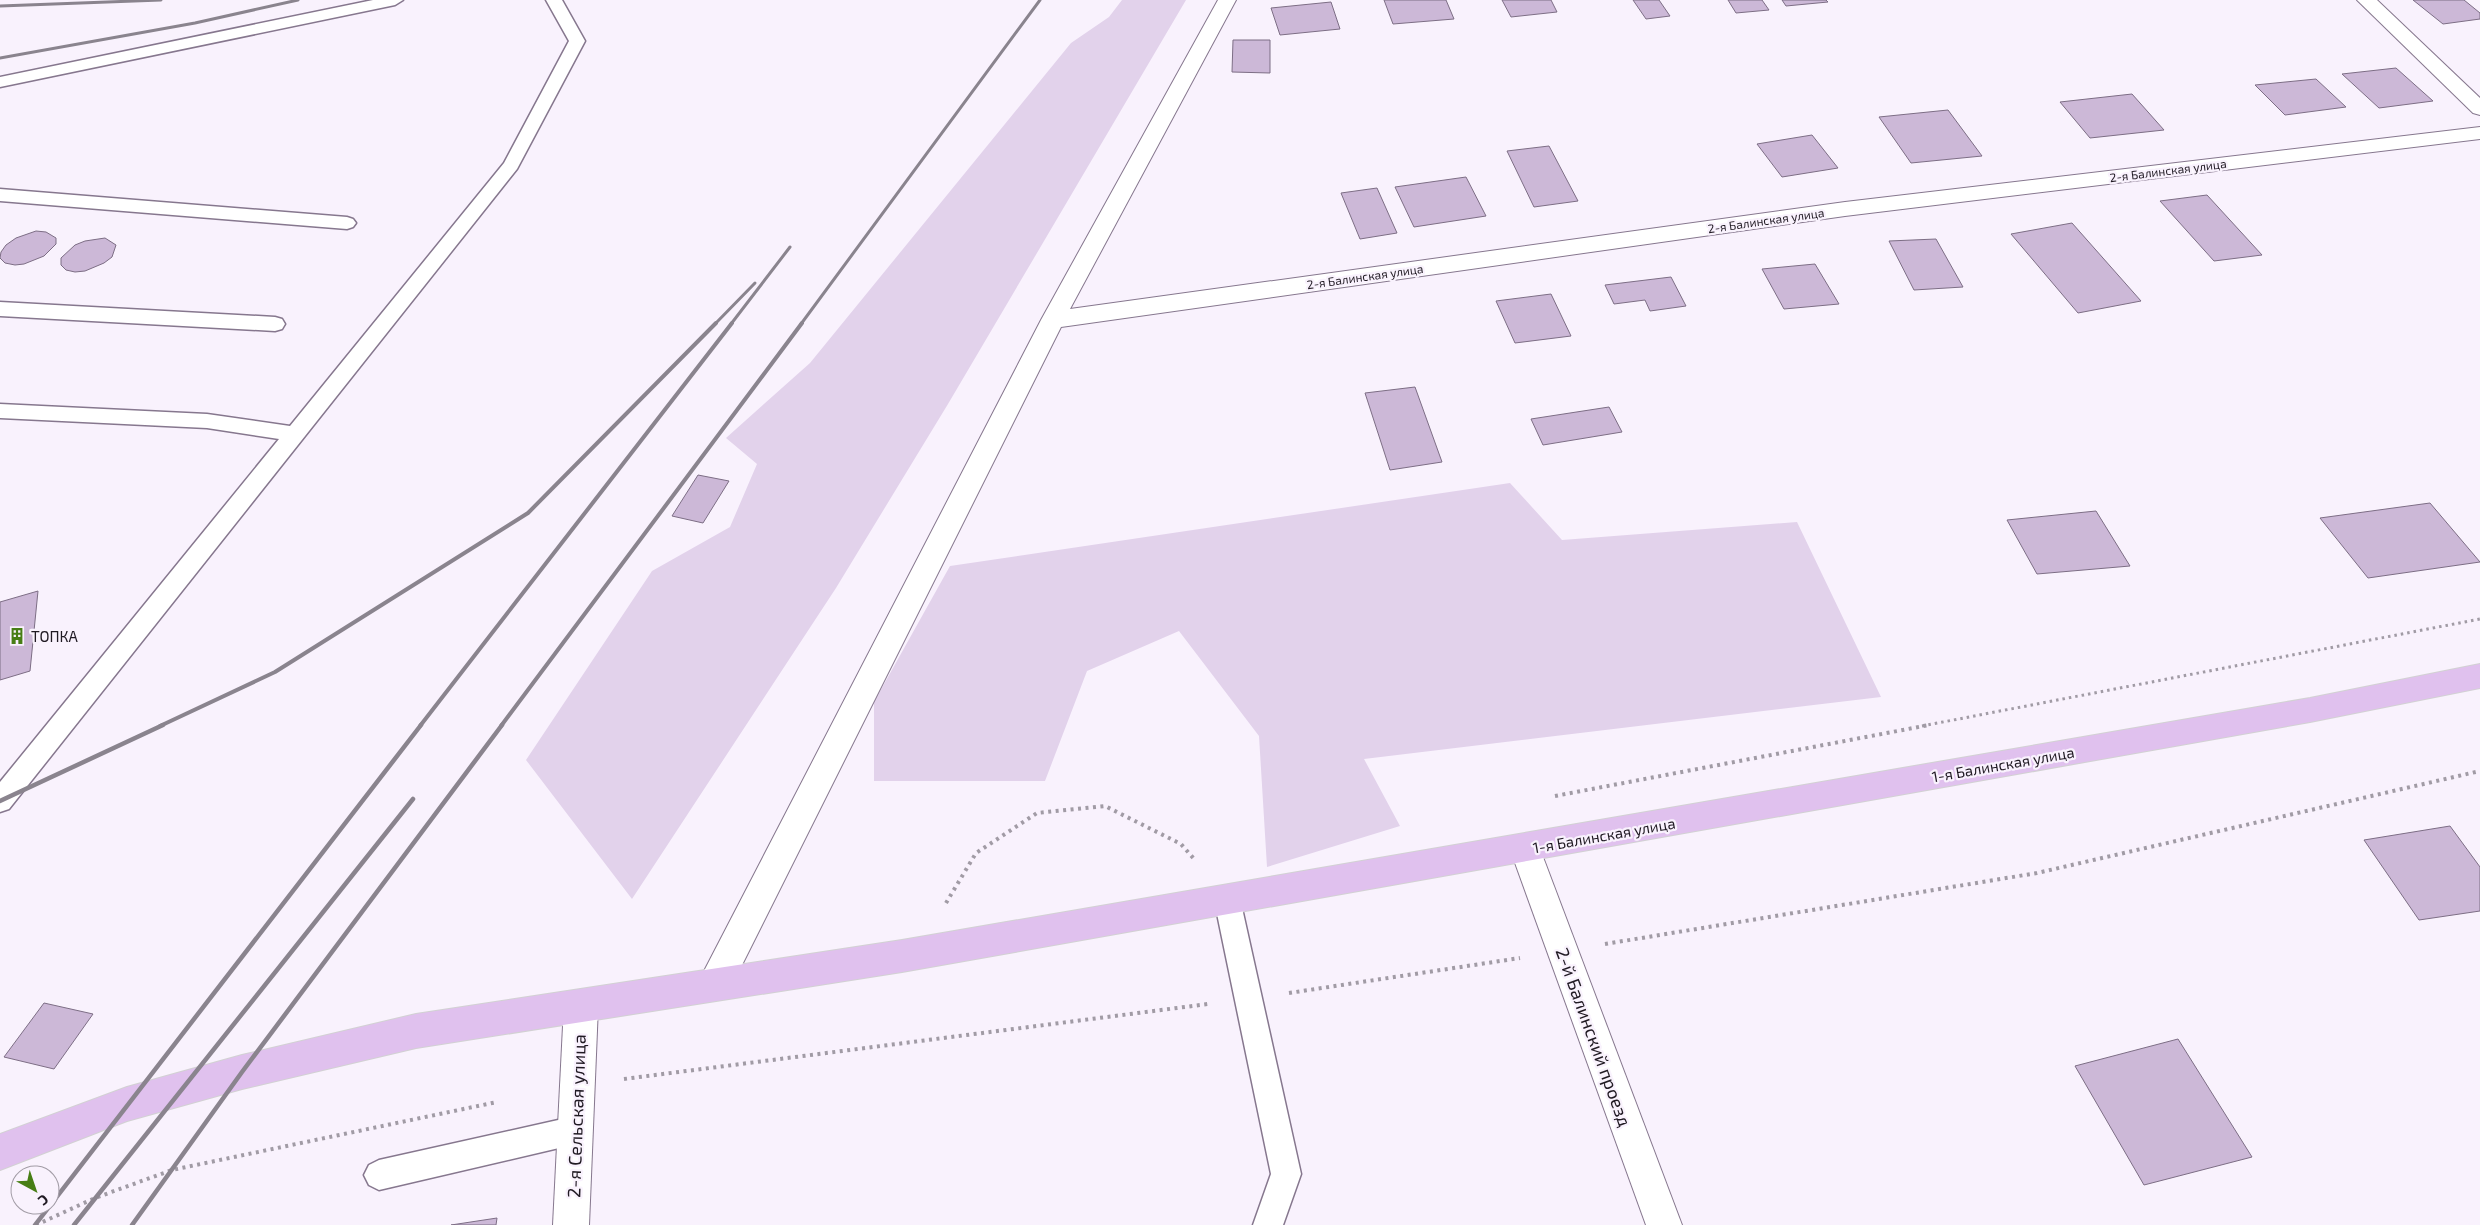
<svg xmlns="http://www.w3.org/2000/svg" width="2480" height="1225" font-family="'Exo 2',sans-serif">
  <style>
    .green { fill: #e2d2eb }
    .building { fill: #ccb8d7; stroke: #7d6e85 }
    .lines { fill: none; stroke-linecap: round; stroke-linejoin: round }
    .service-casing { stroke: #86778e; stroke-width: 3 }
    .minor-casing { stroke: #86778e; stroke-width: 2 }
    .primary-casing { stroke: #d2d1d3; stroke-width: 2 }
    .path-far1 { stroke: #a19ba5; stroke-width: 3; stroke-dasharray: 2.5 4; stroke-linecap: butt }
    .path { stroke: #a19ba5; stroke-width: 4; stroke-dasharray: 3 4.5; stroke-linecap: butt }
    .service { fill: #fff; fill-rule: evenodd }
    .minor { fill: #fff; fill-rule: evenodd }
    .primary { fill: #e0c1ee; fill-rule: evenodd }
    .rail-far2 { stroke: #8a848e; stroke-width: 3 }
    .rail-far1 { stroke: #8a848e; stroke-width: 4 }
    .rail { stroke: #8a848e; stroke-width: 4.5 }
    .labels { text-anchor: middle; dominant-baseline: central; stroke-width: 4.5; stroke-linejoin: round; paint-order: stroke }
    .far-street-label { font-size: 12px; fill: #201a23; stroke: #f9f2fd }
    .poi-label { font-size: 15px; fill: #201a23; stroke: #f9f2fd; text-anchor: start }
    .street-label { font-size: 15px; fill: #201a23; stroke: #f9f2fd }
    .near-street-label { font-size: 18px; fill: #201a23; stroke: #f9f2fd }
  </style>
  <rect width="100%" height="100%" fill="#f9f2fd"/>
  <!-- green -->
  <g class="green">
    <path d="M1122,0H1186L948,404L836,588L632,899L526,760L652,571L730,527L757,464L726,438L810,363L1071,43L1109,17Z"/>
    <path d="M1510,483L1562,540L1797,522L1881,697L1364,759L1400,826L1267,867L1259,736L1179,631L1087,671L1045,781H874V702L950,566Z"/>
  </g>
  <!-- building -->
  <g class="building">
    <path d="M1384,0H1446L1454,19L1393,24Z"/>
    <path d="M1502,0H1551L1557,12L1511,17Z"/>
    <path d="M1633,0H1659L1670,16L1646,19Z"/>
    <path d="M1728,0H1762L1769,10L1736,13Z"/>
    <path d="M1782,0H1826L1828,2L1786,6Z"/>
    <path d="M2413,0H2464L2480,13V19L2443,24Z"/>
    <path d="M1331,2L1340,29L1280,35L1271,8Z"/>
    <path d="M1233,40H1270V73L1232,72Z"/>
    <path d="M2396,68L2433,101L2379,108L2342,74Z"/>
    <path d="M2316,79L2346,107L2285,115L2255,85Z"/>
    <path d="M2132,94L2164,130L2090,138L2060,102Z"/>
    <path d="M1948,110L1982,156L1911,163L1879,117Z"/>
    <path d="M1812,135L1838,168L1782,177L1757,144Z"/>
    <path d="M1549,146L1578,201L1534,207L1507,151Z"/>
    <path d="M1466,177L1486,216L1414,227L1395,187Z"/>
    <path d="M1377,188L1397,233L1360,239L1341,193Z"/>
    <path d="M2207,195L2262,255L2214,261L2160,201Z"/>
    <path d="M2072,223L2141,301L2078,313L2011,234Z"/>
    <path d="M36,231L46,232L56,238V244L44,256L24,264L15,265L5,263L0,258L1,252L6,245L16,238Z"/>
    <path d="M105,238L116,245L112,257L104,263L85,271L75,272L66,270L61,265V258L75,245L85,241Z"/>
    <path d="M1936,239L1963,287L1914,290L1889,241Z"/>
    <path d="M1815,264L1839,304L1784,309L1762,269Z"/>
    <path d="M1671,277L1686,306L1650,311L1645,300L1614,304L1605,285Z"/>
    <path d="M1551,294L1571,336L1515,343L1496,301Z"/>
    <path d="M1415,387L1442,462L1390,470L1365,393Z"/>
    <path d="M1609,407L1622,432L1543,445L1531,419Z"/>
    <path d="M698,475L729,481L703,523L672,516Z"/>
    <path d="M2430,503L2480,562L2368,578L2320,518Z"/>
    <path d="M2096,511L2130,566L2037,574L2007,520Z"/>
    <path d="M38,591L30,671L0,680V602Z"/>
    <path d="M2450,826L2480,867V911L2419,920L2364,840Z"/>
    <path d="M44,1003L93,1014L54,1069L4,1057Z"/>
    <path d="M2178,1039L2252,1157L2144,1185L2075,1066Z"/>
    <path d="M497,1218L496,1225H451Z"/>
  </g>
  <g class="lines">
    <!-- service casing -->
    <g class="service-casing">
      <g id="service">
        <path d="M373,0H403L395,5L0,87V77Z"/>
        <path d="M546,0H562L585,41L517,169L9,809L0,812V782L279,439L207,428L0,418V404L207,414L290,426L504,163L569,41Z"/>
        <path d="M0,189L347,217L353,219L356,223L353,227L347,229L0,201Z"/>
        <path d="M0,302L275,317L282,319L285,324L282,329L275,331L0,316Z"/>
        <path d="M1227,887L1236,890L1240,899L1301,1174L1283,1225H1253L1271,1174L1214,899L1218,890Z"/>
        <path d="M576,1116L586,1120L590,1130L586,1140L576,1144L379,1190L369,1185L364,1175L369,1165L379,1160Z"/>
      </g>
    </g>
    <!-- minor casing -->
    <g class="minor-casing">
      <g id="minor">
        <path d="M1218,0H1236L1070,309L1845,202L2480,127V139L1845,216L1061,327L727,995L715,1000L703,995L699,984L703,973L1041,320Z"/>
        <path d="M2357,0H2377L2480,98V115L2473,113Z"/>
        <path d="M1525,835L1536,839L1540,849L1682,1225H1646L1510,849L1514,839Z"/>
        <path d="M581,990L593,994L598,1006L589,1225H553L564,1006L569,994Z"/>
      </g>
    </g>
    <!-- primary casing -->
    <g class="primary-casing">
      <path id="primary" d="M2480,664V688L2310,722L902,972L416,1048L242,1089L127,1121L0,1170V1134L127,1087L242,1055L416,1014L902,940L2310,698Z"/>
    </g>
    <!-- path-far1 -->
    <path class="path-far1" d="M1922,726L2480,619"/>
    <!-- path -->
    <g class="path">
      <path d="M1555,796L1929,725"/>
      <path d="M946,903L976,853L1037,813L1105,806L1181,844L1195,860"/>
      <path d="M1605,944L2037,873L2480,771"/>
      <path d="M1289,993L1520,958"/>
      <path d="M624,1079L1208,1004"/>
      <path d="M36,1225L95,1198L172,1170L497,1102"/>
    </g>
    <!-- service -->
    <use href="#service" class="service"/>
    <!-- minor -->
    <use href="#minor" class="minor"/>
    <!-- primary -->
    <use href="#primary" class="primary"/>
    <!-- rail-far2 -->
    <g class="rail-far2">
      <path d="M0,6L161,0"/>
      <path d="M0,58L195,23L298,0"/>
      <path d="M715,324L755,283"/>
      <path d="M731,324L790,247"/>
      <path d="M801,324L1040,0"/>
    </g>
    <!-- rail-far1 -->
    <g class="rail-far1">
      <path d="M160,726L275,672L528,513L716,323"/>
      <path d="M420,726L732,323"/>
      <path d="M501,726L802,323"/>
    </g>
    <!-- rail -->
    <g class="rail">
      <path d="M0,801L163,725"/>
      <path d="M35,1225L421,725"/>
      <path d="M74,1225L413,799"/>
      <path d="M132,1225L242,1072L502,725"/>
    </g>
  </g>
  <!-- icons -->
  <defs>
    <g id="building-bare" transform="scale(1.35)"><path d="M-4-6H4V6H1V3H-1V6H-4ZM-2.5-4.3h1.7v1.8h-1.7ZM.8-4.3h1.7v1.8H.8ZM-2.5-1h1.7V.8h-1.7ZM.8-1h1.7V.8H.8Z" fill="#477e15" stroke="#f9f2fd" stroke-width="2.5" paint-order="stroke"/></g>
  </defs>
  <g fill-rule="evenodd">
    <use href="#building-bare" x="17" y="636"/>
  </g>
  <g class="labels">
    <!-- far-street labels -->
    <g class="far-street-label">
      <text transform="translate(2168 170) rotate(-7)">2-я Балинская улица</text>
      <text transform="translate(1766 220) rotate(-8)">2-я Балинская улица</text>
      <text transform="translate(1365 276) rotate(-8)">2-я Балинская улица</text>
    </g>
    <!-- poi labels -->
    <g class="poi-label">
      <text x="31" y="636">ТОПКА</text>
    </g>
    <!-- street labels -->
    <g class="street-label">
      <text transform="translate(2003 764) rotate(-10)">1-я Балинская улица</text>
      <text transform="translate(1604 835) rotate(-10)">1-я Балинская улица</text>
    </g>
    <!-- near-street labels -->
    <g class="near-street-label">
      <text transform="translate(1594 1037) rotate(70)">2-й Балинский проезд</text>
      <text transform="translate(576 1116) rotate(-88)">2-я Сельская улица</text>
    </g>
  </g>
  <!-- north arrow -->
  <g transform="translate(35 1190) rotate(140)"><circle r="24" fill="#f9f2fd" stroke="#a29ca6"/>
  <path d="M0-4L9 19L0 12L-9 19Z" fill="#477e15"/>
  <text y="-8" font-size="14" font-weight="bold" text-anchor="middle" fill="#201a23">С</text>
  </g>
</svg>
